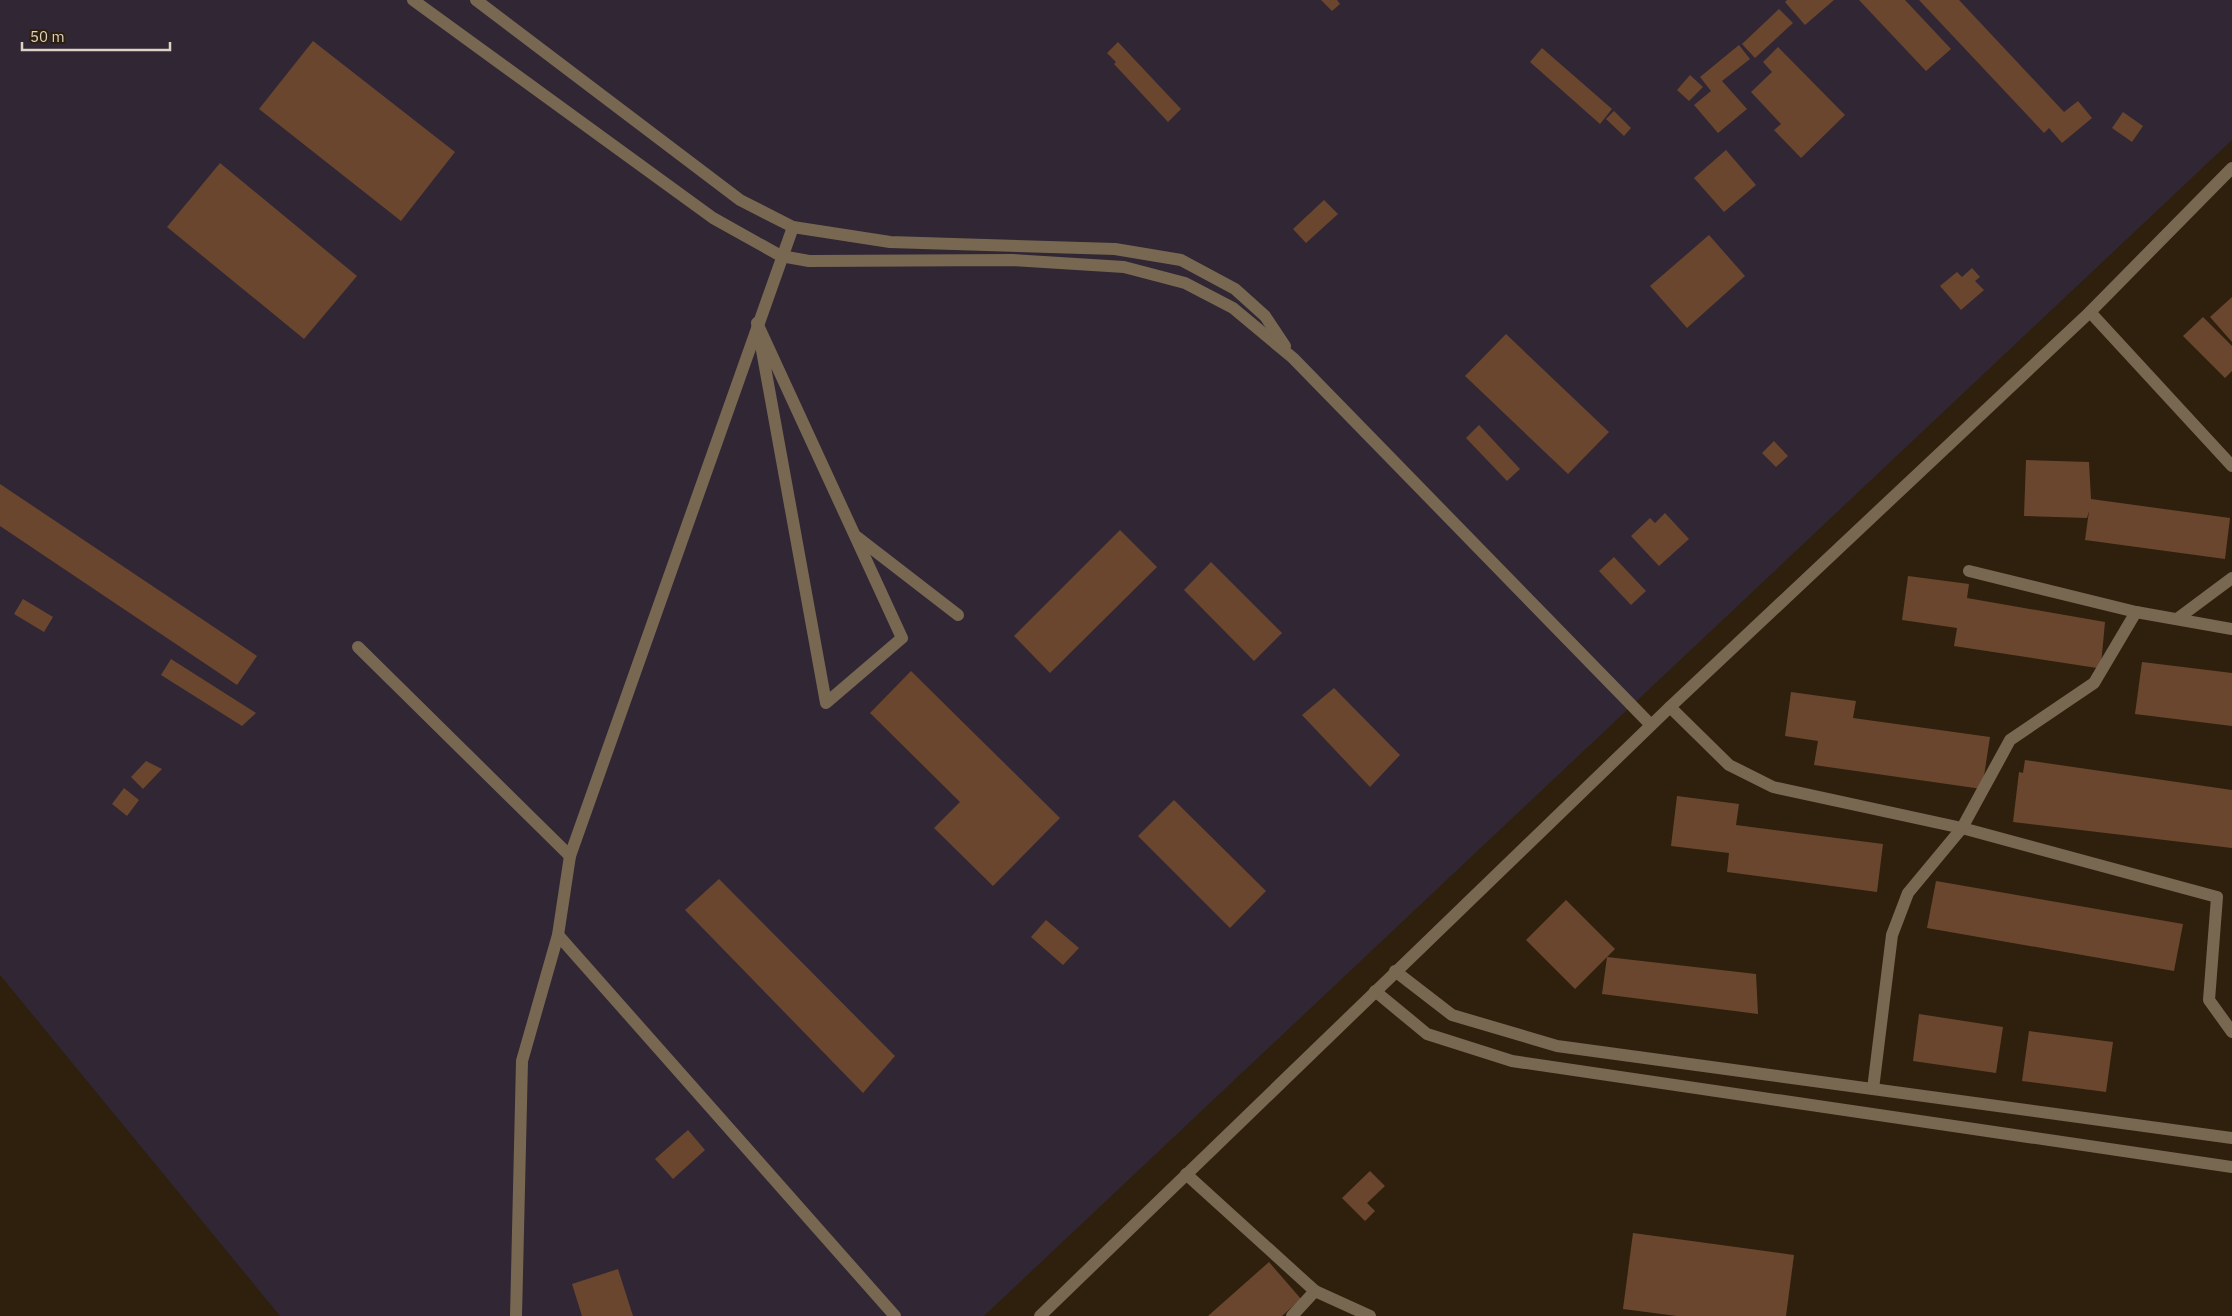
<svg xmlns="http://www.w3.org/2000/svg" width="2232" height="1316" font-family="'IBM Plex Sans',sans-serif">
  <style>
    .industrial { fill: #302634 }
    .building { fill: #6b462e }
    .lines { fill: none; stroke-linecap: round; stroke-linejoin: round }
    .street { stroke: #786751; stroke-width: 12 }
    .secondary { stroke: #786751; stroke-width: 12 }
  </style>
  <rect width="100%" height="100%" fill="#2e200c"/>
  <!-- industrial -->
  <path class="industrial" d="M0,0H2232V140L984,1316H280L0,975Z"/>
  <!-- building -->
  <g class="building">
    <path d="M1321,0H1337L1340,4L1332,11Z"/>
    <path d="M1787,0H1834L1805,25L1785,2Z"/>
    <path d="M1859,0H1905L1951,49L1926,71Z"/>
    <path d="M1919,0H1959L2064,112L2078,101L2092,118L2062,143L2049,128L2044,133Z"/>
    <path d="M1779,9L1793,23L1755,58L1742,44Z"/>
    <path d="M313,41L455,152L401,221L259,109Z"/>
    <path d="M1118,42L1181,109L1168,122L1114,64L1116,62L1107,53Z"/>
    <path d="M1739,45L1750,59L1722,81L1747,109L1718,133L1694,105L1711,91L1700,77Z"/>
    <path d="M1778,47L1845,115L1801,158L1774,130L1781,124L1751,92L1772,72L1763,62Z"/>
    <path d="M1542,48L1612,109L1600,124L1530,62Z"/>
    <path d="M1690,75L1703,87L1689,101L1677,90Z"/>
    <path d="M1614,111L1631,128L1624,136L1606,119Z"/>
    <path d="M2123,112L2143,126L2132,142L2112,128Z"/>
    <path d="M1726,150L1756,185L1724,212L1694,178Z"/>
    <path d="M220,163L357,276L304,339L167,227Z"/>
    <path d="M1324,200L1338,214L1306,243L1293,229Z"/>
    <path d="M1709,235L1745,276L1687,328L1650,286Z"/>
    <path d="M1972,268L1980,277L1975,281L1984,290L1961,310L1940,286L1957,272L1962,277Z"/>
    <path d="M2232,297V342L2210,317Z"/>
    <path d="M2203,317L2232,346V371L2225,378L2183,336Z"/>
    <path d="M1506,334L1609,432L1568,474L1465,376Z"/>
    <path d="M1479,425L1520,469L1507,481L1466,438Z"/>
    <path d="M1774,441L1788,456L1776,467L1762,453Z"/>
    <path d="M2026,460L2089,462L2091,499L2230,518L2225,559L2085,540L2089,511L2087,518L2024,516Z"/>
    <path d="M0,484L257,656L237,685L0,526Z"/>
    <path d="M1665,513L1689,539L1659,566L1631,536L1650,518L1655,523Z"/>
    <path d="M1120,530L1157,567L1050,673L1014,636Z"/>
    <path d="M1614,557L1646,591L1631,605L1599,571Z"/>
    <path d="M1211,562L1282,633L1254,661L1184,590Z"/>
    <path d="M1908,576L1969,584L1967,598L2105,622L2101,665L2097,668L1954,646L1957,628L1902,620Z"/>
    <path d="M23,599L53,617L44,632L14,614Z"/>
    <path d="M171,659L256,713L242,726L161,675Z"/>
    <path d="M2142,662L2232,673V726L2135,714Z"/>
    <path d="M911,671L1060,818L993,886L934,828L960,802L870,713Z"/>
    <path d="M1334,688L1400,755L1370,787L1302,715Z"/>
    <path d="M1791,692L1856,701L1853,718L1990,737L1982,789L1814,765L1818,741L1785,736Z"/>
    <path d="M2025,760L2232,790V848L2013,822L2019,772L2023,773Z"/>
    <path d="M146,761L162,769L143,789L131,777Z"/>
    <path d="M124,788L139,800L127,816L112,804Z"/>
    <path d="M1677,796L1739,804L1736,825L1883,844L1877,892L1727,872L1729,853L1671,846Z"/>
    <path d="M1174,800L1266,891L1230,928L1138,836Z"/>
    <path d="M719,879L895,1056L863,1093L685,910Z"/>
    <path d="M1936,881L2183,924L2174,971L1927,928Z"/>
    <path d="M1566,900L1615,949L1575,989L1526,940Z"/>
    <path d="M1046,920L1079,948L1063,965L1031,937Z"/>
    <path d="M1607,957L1756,974L1758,1014L1602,994Z"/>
    <path d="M1919,1014L2003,1027L1996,1073L1913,1061Z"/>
    <path d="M2029,1031L2113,1042L2106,1092L2022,1081Z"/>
    <path d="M688,1130L705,1150L673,1179L655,1159Z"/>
    <path d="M1370,1171L1385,1186L1367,1203L1375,1211L1365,1221L1342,1198Z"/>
    <path d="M1633,1233L1794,1255L1786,1316H1677L1623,1309Z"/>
    <path d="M1269,1262L1301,1299L1282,1316H1208Z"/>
    <path d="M618,1269L633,1316H582L572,1284Z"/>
  </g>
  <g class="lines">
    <!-- street -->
    <g class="street">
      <path d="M413,0L713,218L781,256L809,261L1012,260L1124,267L1185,283L1233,308L1293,358L1651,725"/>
      <path d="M476,0L740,200L793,227L890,242L1115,249L1181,260L1235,289L1265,316L1285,346"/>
      <path d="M2090,312L2232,466"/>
      <path d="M757,323L902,638L826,703Z"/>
      <path d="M857,537L958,615"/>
      <path d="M1969,571L2136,612L2232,629"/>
      <path d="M2177,619L2232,578"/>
      <path d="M358,647L570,856"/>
      <path d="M1670,707L1729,765L1773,787L1962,828L2217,897L2209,1000L2232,1032"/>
      <path d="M558,935L895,1316"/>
      <path d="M1395,971L1452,1015L1557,1046L2232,1138"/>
      <path d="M1375,991L1427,1034L1512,1061L2232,1167"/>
      <path d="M1873,1089L1892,935L1908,893L1962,828L2010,740L2094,683L2136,612"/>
      <path d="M1186,1174L1315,1291L1292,1316"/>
      <path d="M1315,1291L1370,1316"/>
      <path d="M516,1316L522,1061L558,935L570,856L793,227"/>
    </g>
    <!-- secondary -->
    <path class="secondary" d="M1040,1316L1670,707L2090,312L2232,168"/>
  </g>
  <!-- scale -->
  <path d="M22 42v8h148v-8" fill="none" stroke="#dcd2c6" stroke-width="2.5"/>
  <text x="30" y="42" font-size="15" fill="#dcd2c6" stroke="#2e200c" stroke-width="4" paint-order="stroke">50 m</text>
</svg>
